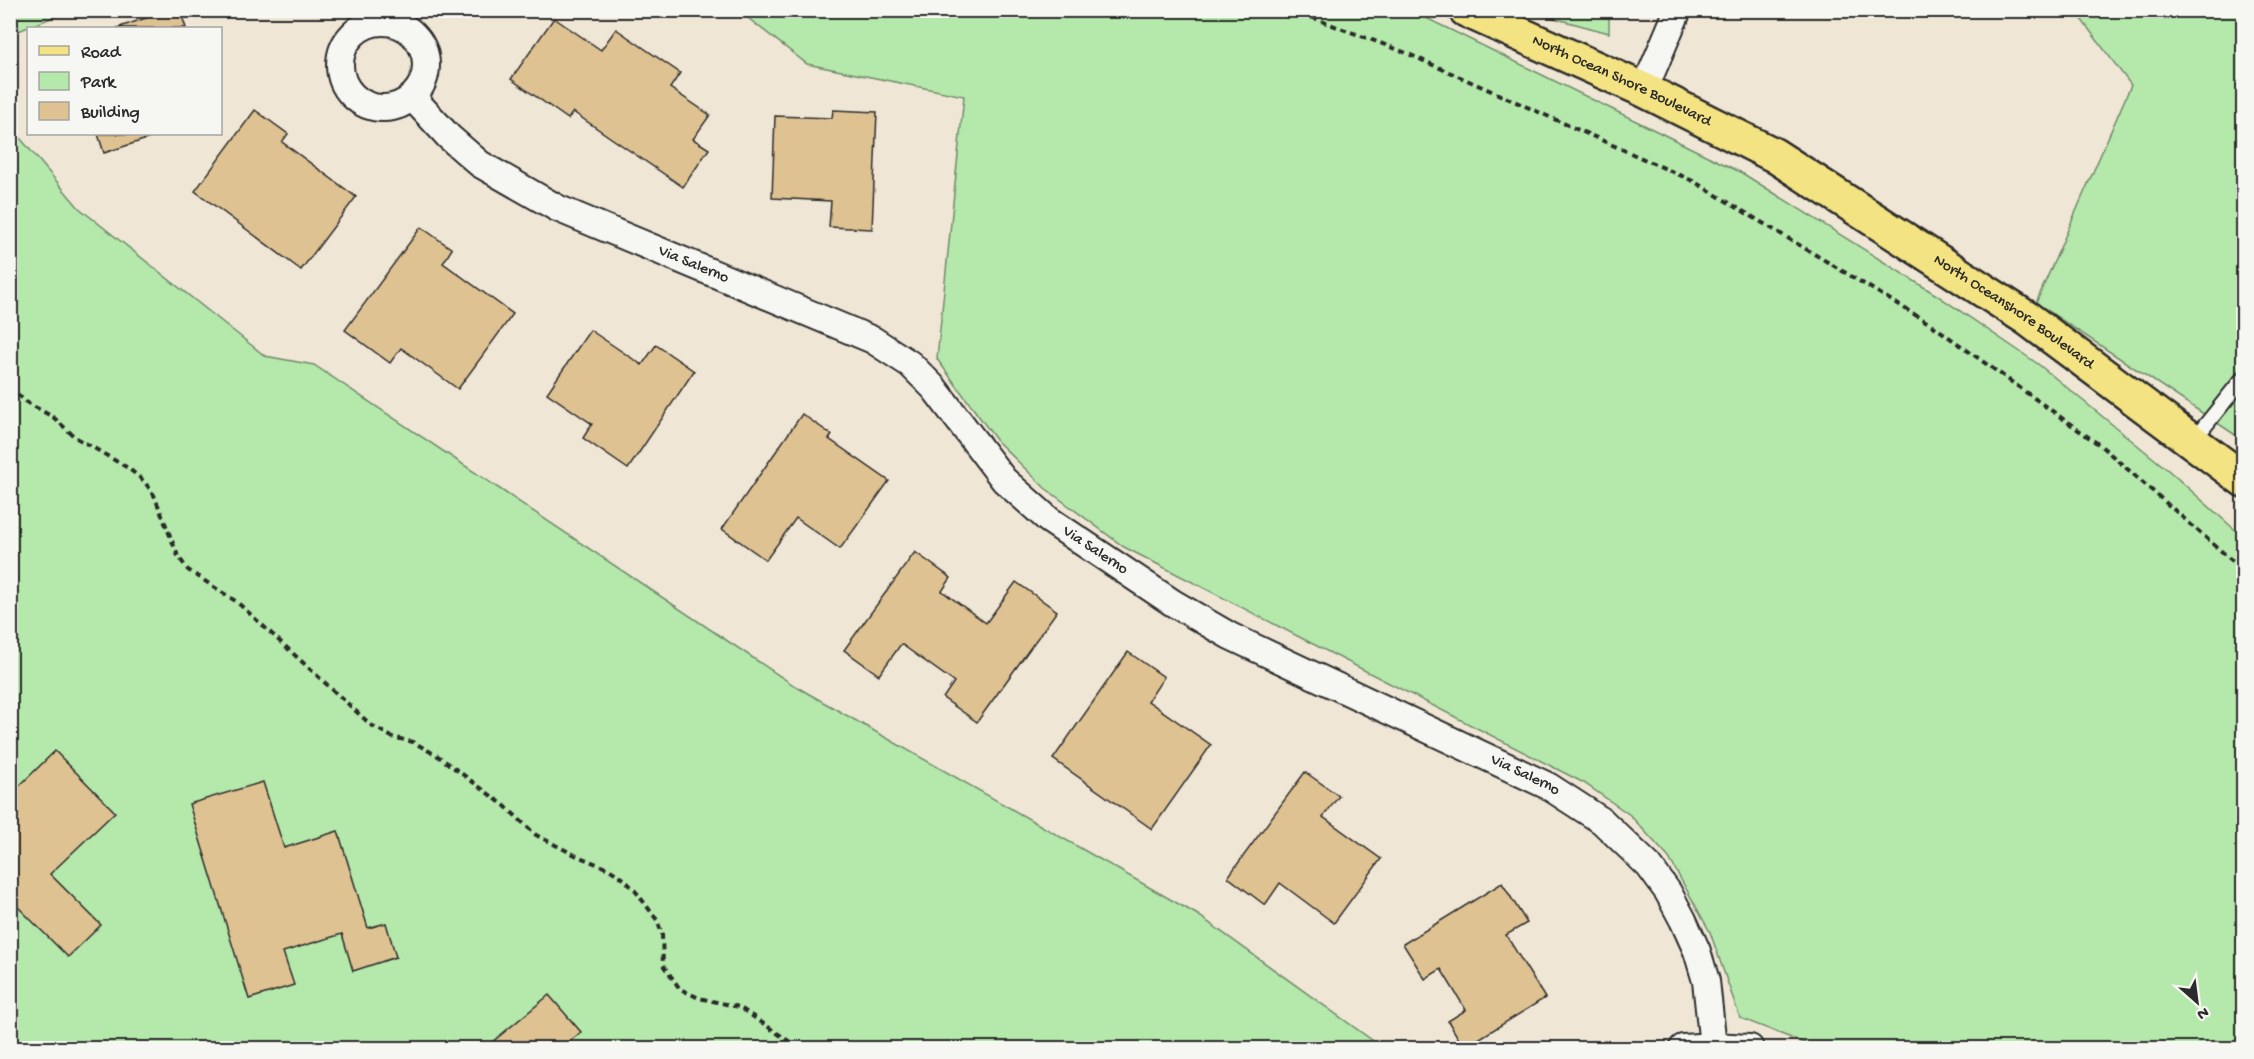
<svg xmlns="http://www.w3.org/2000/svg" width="2254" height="1059" font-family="'Gochi Hand',sans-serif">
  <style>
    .green { fill: #b4e9ab; stroke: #708a6b; stroke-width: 1.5 }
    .building { fill: #dec292; stroke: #2b2b2b; stroke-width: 1.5 }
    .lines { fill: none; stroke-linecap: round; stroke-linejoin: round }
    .service-casing { stroke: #2b2b2b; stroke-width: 18 }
    .minor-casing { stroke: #2b2b2b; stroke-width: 30 }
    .primary-casing { stroke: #2b2b2b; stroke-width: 38 }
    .path { stroke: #2b2b2b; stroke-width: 4; stroke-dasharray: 6 4.5; stroke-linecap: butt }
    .service { stroke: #f6f6f2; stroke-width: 14 }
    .minor { stroke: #f6f6f2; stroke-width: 26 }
    .primary { stroke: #f4e382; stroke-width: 33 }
    .labels { text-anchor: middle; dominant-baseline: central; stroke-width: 4.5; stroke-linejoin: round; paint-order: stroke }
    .street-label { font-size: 16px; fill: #2b2b2b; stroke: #f6f6f2 }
  </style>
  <rect width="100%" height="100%" fill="#efe6d5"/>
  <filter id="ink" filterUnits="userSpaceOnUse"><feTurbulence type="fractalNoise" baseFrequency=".0167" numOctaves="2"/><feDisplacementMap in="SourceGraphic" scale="12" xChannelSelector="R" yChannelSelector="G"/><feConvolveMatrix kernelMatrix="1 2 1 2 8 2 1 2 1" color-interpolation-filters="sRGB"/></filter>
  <g filter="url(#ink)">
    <!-- green -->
    <g class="green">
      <path d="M11,10H69V11L11,34Z"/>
      <path d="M739,11H1412L1742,173L1938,296L2038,364L2168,470L2243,537V1048H1817L1740,1018L1710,932L1669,858L1630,815L1584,783L1124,547L1045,488L997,441L937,359L964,96L807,64Z"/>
      <path d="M1527,11H1609V33L1531,12Z"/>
      <path d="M2075,11H2243V440L2036,303L2131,85Z"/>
      <path d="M10,126L79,208L265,356L314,365L795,686L1198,915L1383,1048H11Z"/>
    </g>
    <!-- building -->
    <g class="building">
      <path d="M169,10H180L186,28H117Z"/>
      <path d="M554,18L601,50L616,29L680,73L670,88L710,115L693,139L709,149L683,187L573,112L568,119L511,79Z"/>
      <path d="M255,110L288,134L282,142L356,197L301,270L195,191Z"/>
      <path d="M833,110L877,112L872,229L829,227L831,201L772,198L775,116L832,118Z"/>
      <path d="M98,134H162L104,153Z"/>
      <path d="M421,227L452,249L443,263L513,314L458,389L401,348L390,363L345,330Z"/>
      <path d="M590,330L642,365L656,345L694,371L628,469L583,438L592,424L547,393Z"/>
      <path d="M802,414L832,435L829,439L889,481L840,549L796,518L766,560L722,529Z"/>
      <path d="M915,552L951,578L942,591L986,623L1016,582L1057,611L977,722L943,698L954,682L901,644L879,675L844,650Z"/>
      <path d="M1128,652L1164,677L1148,701L1211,745L1152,829L1053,759Z"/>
      <path d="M55,751L115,812L50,874L101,925L68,957L10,899V795Z"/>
      <path d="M1305,772L1339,796L1323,817L1381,859L1334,923L1280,883L1265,905L1228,877Z"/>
      <path d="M263,782L284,848L338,831L368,928L386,923L396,957L353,971L342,934L283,952L294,985L249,999L189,804Z"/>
      <path d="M1502,883L1527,923L1506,935L1545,998L1464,1048L1448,1021L1466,1010L1441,969L1425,979L1403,944Z"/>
      <path d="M549,995L581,1032L562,1048H485Z"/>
    </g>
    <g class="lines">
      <!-- service casing -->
      <g class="service-casing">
        <path id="service" d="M2192,442L2244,377"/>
      </g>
      <!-- minor casing -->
      <g class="minor-casing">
        <g id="minor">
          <circle cx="383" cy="65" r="43"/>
          <path d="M1644,90L1678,10"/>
          <path id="s1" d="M412,97L449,137L480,164L557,208L873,340L910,364L934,388L1004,480L1049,520L1173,603L1230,636L1548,786L1602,821L1649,866L1668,892L1683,920L1697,951L1706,981L1713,1046"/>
          <path d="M1683,1048L1713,1046L1750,1048"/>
        </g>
      </g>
      <!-- primary casing -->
      <g class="primary-casing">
        <g id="primary">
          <path id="s2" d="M1466,10L1644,90L1774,155L2028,319L2244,480"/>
        </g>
      </g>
      <!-- path -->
      <g class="path">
        <path d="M1292,10L1404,52L1693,181L1932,325L2101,446L2244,571"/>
        <path d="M10,387L26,402L53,417L75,437L128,468L144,481L154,495L178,556L188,570L237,602L371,725L392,737L413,742L438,756L505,806L536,835L575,855L609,869L624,879L637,893L657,920L662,934L663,965L680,989L699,998L739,1007L799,1048"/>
      </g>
      <!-- service -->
      <use href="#service" class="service"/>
      <!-- minor -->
      <use href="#minor" class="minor"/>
      <!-- primary -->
      <use href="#primary" class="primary"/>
    </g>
  </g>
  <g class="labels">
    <!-- street labels -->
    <g class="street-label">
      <text stroke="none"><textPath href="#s2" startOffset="171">North Ocean Shore Boulevard</textPath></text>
      <text stroke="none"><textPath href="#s1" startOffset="332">Via Salerno</textPath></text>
      <text stroke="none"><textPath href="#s2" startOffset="627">North Oceanshore Boulevard</textPath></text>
      <text stroke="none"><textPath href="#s1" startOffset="836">Via Salerno</textPath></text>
      <text stroke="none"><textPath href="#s1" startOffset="1322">Via Salerno</textPath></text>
    </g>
  </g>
  <!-- margin -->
  <rect width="2254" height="1059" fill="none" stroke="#f6f6f2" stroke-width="36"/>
  <rect x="18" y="18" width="2218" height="1023" fill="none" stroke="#2b2b2b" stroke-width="2" filter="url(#ink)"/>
  <!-- legend -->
  <rect x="27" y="27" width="195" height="108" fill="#f6f6f2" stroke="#a5a5a2" stroke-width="1.5"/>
  <rect x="39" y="46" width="30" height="9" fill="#f4e382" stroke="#a5a5a2" stroke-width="1.5"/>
  <text x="81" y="57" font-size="18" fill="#2b2b2b">Road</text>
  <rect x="39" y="72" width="30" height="18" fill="#b4e9ab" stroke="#a5a5a2" stroke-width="1.5"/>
  <text x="81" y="87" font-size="18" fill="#2b2b2b">Park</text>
  <rect x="39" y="102" width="30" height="18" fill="#dec292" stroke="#a5a5a2" stroke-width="1.5"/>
  <text x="81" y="117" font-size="18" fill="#2b2b2b">Building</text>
  <!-- north arrow -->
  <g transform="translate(2197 1002) rotate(152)" stroke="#f6f6f2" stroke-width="4.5" paint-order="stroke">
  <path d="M0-4.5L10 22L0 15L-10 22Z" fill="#2b2b2b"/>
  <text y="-9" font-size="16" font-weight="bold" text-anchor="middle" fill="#2b2b2b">N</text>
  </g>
</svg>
